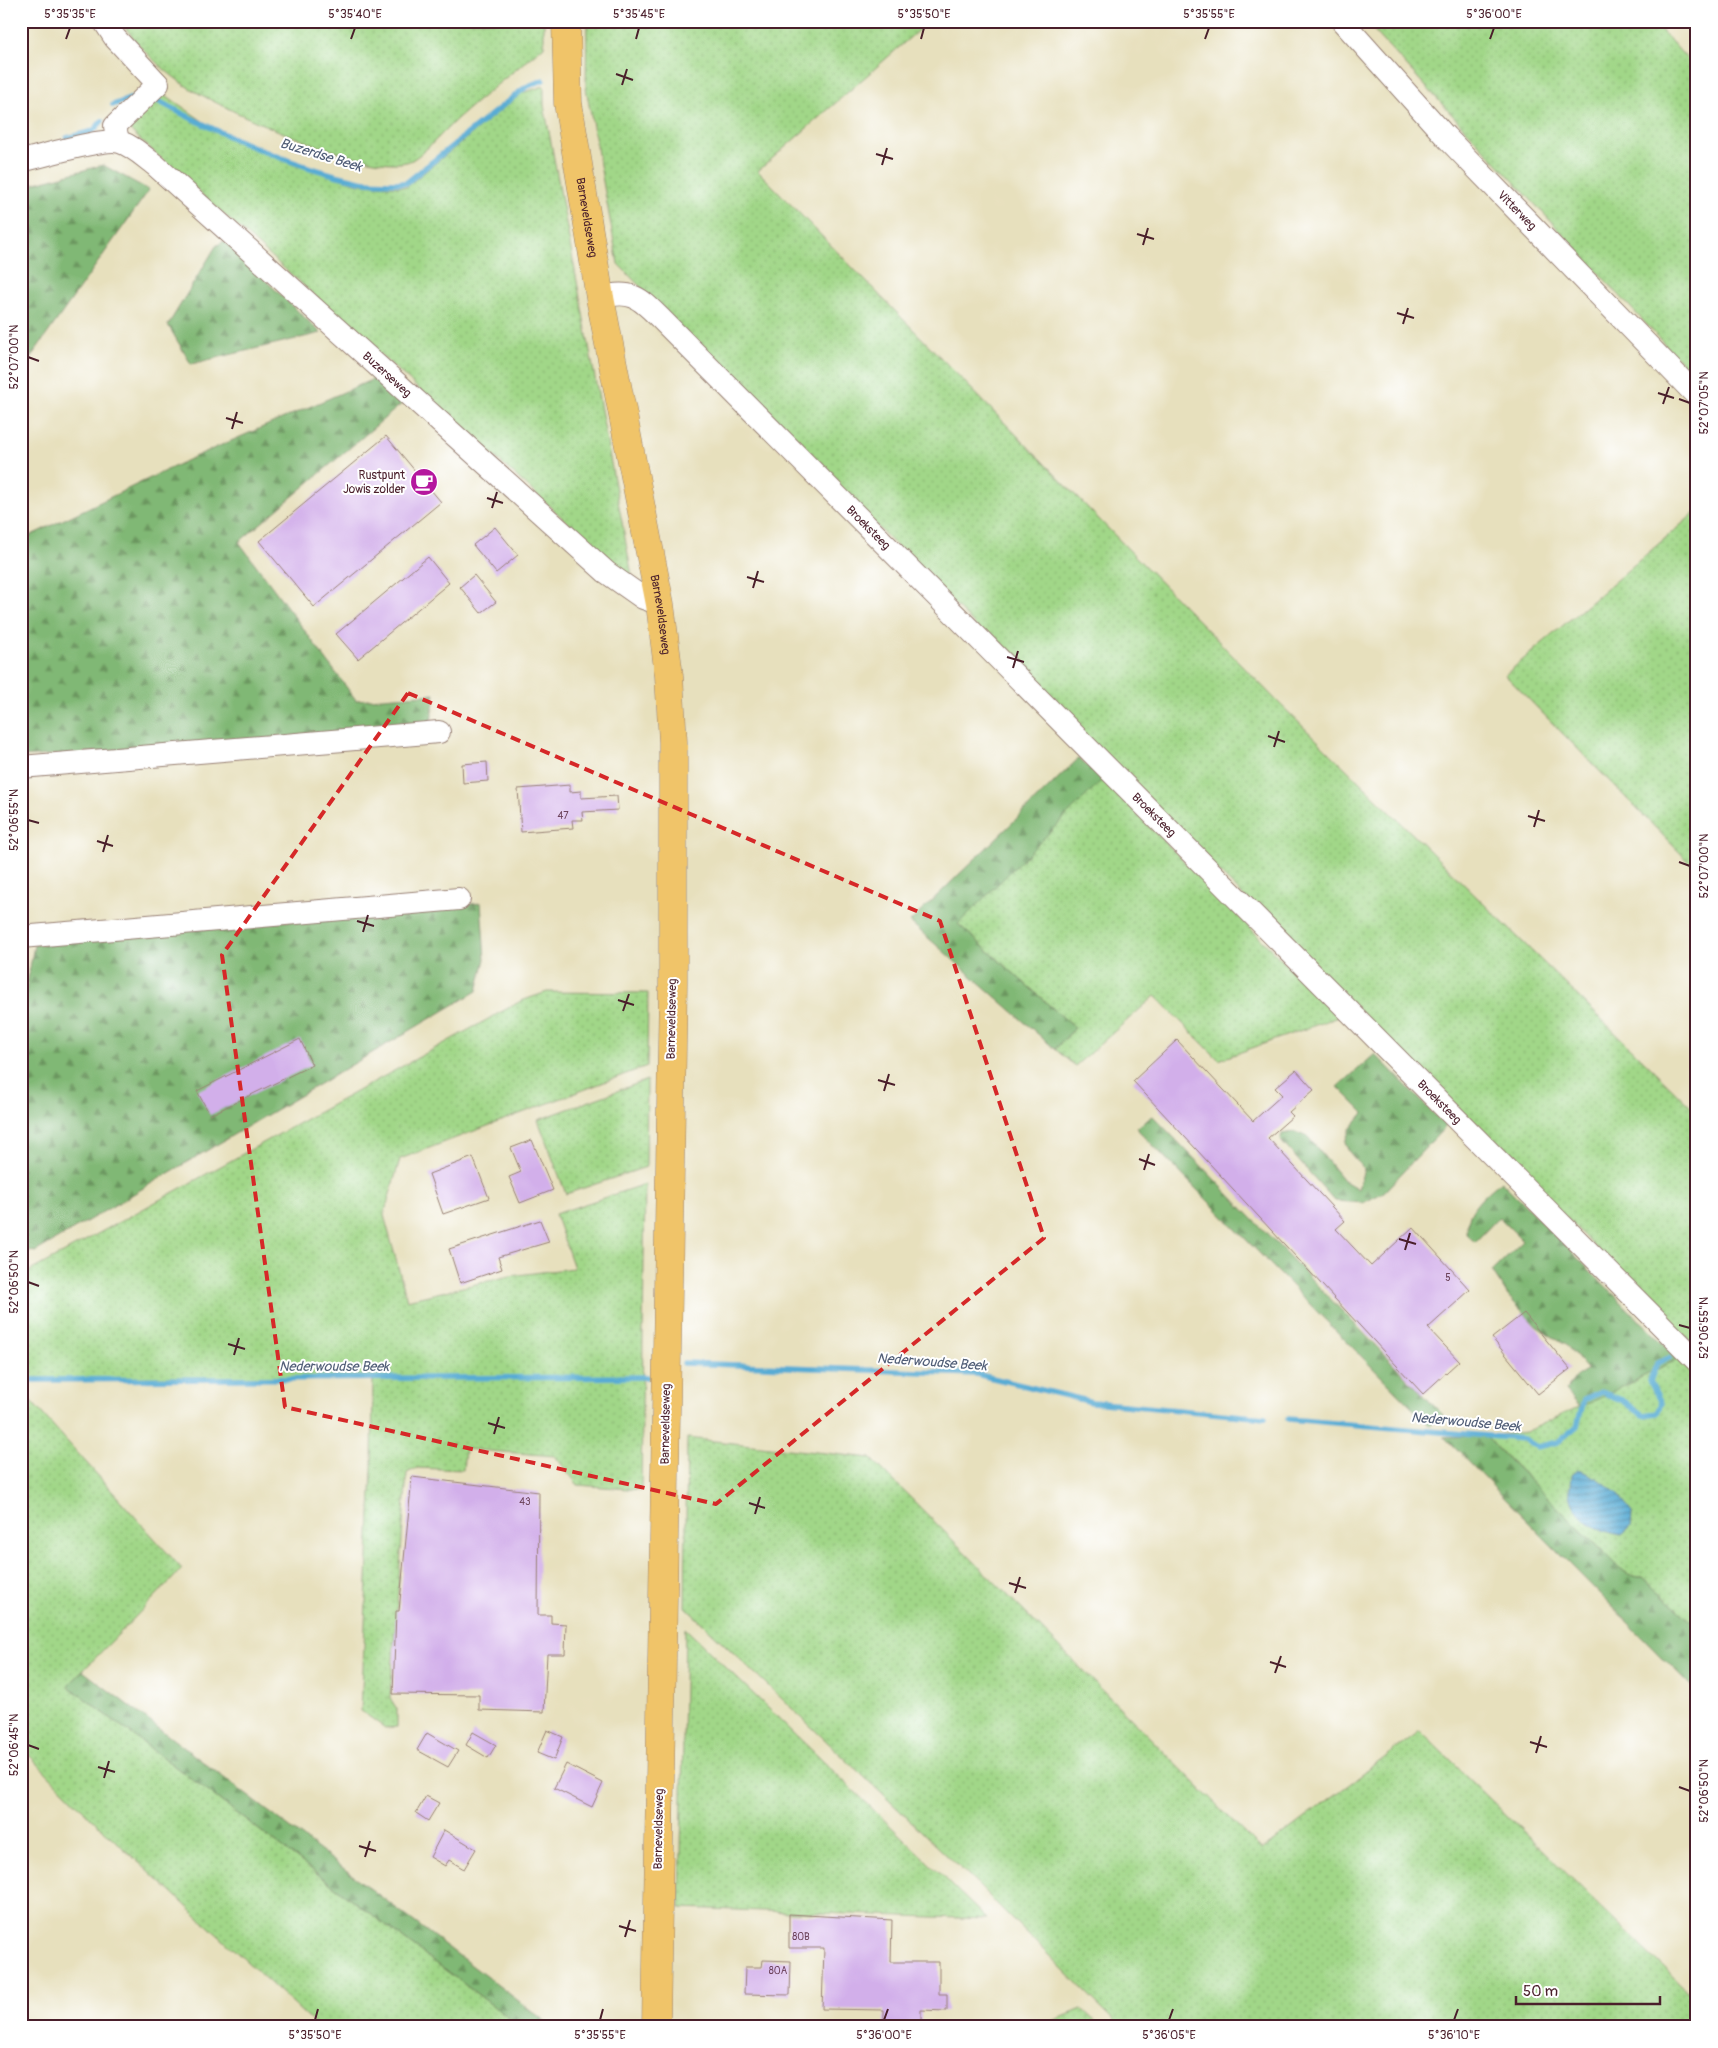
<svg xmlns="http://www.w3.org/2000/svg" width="1718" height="2048" font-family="Pangolin,sans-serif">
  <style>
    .grass { fill: url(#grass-dots); stroke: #767b5a }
    .forest { fill: url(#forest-firs); stroke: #656c50 }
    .water { fill: url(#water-rules); stroke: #526680 }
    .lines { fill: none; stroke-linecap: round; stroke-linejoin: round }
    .stream { stroke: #59acd4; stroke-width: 5.5 }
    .building { fill: #d2afea }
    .minor-casing { stroke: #988074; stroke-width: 24 }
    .major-casing { stroke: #988074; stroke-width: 29 }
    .minor { stroke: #fff; stroke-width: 22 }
    .major { stroke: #f0c469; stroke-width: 28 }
    .marked { fill: none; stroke: #d62828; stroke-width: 4; stroke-dasharray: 10 6; stroke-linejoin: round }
    .ticks { fill: none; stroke: #4a1f2b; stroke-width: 2 }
    .labels { text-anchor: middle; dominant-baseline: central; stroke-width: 4; stroke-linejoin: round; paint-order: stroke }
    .number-label { font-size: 10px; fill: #6c435b }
    .street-label { font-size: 12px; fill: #4a1f2b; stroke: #fff }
    .poi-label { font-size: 12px; fill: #4a1f2b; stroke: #fff; text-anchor: end }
    .water-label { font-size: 14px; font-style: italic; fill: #515e77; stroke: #fff }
    .neatline { fill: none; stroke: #4a1f2b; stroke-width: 2 }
    .ticks-label { font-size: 12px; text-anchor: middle; fill: #4a1f2b }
  </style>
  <defs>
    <pattern id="grass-dots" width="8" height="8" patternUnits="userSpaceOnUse" patternTransform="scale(1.25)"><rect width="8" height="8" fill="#a1d788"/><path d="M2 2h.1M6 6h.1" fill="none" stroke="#8cb876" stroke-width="1.8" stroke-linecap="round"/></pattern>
    <pattern id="forest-firs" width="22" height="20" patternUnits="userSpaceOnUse" patternTransform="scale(1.25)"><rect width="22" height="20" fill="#80b874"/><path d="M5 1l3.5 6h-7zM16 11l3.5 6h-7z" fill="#6b955f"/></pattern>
    <pattern id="water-rules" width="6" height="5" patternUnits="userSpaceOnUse" patternTransform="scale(1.25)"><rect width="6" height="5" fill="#59acd4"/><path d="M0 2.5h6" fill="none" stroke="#4c8bac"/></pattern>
  </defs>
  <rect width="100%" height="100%" fill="#fff"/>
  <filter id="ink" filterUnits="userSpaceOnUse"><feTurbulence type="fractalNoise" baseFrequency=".02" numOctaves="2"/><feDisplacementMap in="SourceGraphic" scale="10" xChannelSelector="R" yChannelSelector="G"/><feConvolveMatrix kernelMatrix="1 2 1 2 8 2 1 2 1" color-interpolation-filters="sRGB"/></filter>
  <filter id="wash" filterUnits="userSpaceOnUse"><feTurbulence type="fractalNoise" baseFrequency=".0096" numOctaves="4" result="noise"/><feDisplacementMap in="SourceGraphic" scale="20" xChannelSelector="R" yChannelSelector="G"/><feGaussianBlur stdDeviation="1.12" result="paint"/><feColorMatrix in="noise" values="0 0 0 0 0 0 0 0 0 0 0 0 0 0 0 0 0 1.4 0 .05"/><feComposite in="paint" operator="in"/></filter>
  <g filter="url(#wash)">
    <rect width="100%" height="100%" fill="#e7e0bd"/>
    <!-- grass -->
    <g class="grass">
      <path d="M121,21H544V46C516,70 487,92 459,117C447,128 426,152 412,160C377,179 211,106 179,81C157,65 136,44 121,21Z"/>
      <path d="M587,21H929L758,171L1279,703L1697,1113V1349L1199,852L618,264L586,88Z"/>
      <path d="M1365,21H1653L1697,70V379Z"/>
      <path d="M544,86V105L633,581L123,124L160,91L214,129L294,165L359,184L406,187L522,93Z"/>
      <path d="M1697,511V870L1505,675Z"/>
      <path d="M1103,779L1338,1017L1219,1060L1155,996L1075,1066L1055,1049L1075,1028L958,924Z"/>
      <path d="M547,992L648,993L647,1066L400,1159L384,1215L407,1300L510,1276L574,1268L555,1214L645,1184L641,1490L578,1485L555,1456L465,1449L463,1470L417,1468L407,1473L390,1698L397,1709V1727L385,1728L361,1711L372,1469L373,1376L21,1378V1276L521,1001Z"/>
      <path d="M647,1080L646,1167L566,1194L538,1120Z"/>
      <path d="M1678,1359L1697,1378V1627L1643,1577C1631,1578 1625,1572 1616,1565L1485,1436L1526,1432Z"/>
      <path d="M21,1390L182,1569L68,1686L521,2027H318L97,1824L30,1756L21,1752Z"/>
      <path d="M687,1438L871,1458L1262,1850L1420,1731L1697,2000V2027H1121L978,1885L685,1607Z"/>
      <path d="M685,1628L987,1919L680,1908Z"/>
      <path d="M1082,2009L1101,2027H1038Z"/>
    </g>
    <!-- forest -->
    <g class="forest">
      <path d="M103,165L149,190L21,371V187Z"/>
      <path d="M224,241L321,333L191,364L168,325L216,246Z"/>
      <path d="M376,378L405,401L239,542L356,700L435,694L430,729L21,757V540L194,457Z"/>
      <path d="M1079,758L1103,779L958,924L1075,1028L1055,1049L910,922Z"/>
      <path d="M481,903L485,959L477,991L35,1252L21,1249V1019L34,945Z"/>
      <path d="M1375,1054L1446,1126L1384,1192L1363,1203L1335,1201L1280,1140L1282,1134L1295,1132L1308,1137L1343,1180L1358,1189L1364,1169L1350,1153L1345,1142L1350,1129L1364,1113L1338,1087Z"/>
      <path d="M1153,1116L1443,1415L1430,1426L1136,1128Z"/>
      <path d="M1501,1181L1678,1359L1580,1408L1565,1391L1575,1378L1588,1370L1567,1346L1536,1326L1508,1296L1492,1271L1523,1241L1499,1217L1475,1242L1466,1234C1467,1208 1483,1197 1501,1181Z"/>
      <path d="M1485,1436L1616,1565C1625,1572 1631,1578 1643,1577L1697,1627V1692L1444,1437Z"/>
      <path d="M83,1671L553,2027H521L68,1686Z"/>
    </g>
    <!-- water -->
    <path class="water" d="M1577,1470C1601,1476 1617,1492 1632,1512L1631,1527L1622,1535C1600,1532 1574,1519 1570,1494C1569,1488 1571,1481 1571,1475Z"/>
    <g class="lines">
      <!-- stream -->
      <g class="stream">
        <path d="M158,101C222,135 289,166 360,181C374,184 391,182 406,183L526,87L543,80"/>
        <path d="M113,105L132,98"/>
        <path d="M67,138L93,131L102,121"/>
        <path d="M684,1363L976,1374L1092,1402L1265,1418"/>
        <path d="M21,1380L648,1377"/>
        <path d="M1288,1419L1524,1439L1537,1447L1558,1442L1577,1426L1584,1400L1601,1392L1622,1400L1643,1415L1657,1413L1661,1403L1650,1381L1657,1363L1669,1358"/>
      </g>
    </g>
    <g id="blocks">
      <!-- building -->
      <g class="building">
        <path d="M386,436L441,502L314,607L259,541Z"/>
        <path d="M495,527L518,555L496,573L473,545Z"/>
        <path d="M428,557L449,583L358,659L336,634Z"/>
        <path d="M474,575L496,602L481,613L460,587Z"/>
        <path d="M487,762L488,781L463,783L462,764Z"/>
        <path d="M570,785V792L581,791V798L617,796L618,810L582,812L583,820H572L573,828L521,832L518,789Z"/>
        <path d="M300,1039L312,1065L210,1115L197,1091Z"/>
        <path d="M1177,1040L1253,1121L1282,1095L1275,1088L1296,1070L1314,1090L1289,1112L1293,1116L1268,1138L1345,1221L1336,1229L1371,1266L1413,1227L1470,1290L1428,1328L1459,1361L1423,1394L1133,1081Z"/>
        <path d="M532,1140L553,1190L520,1203L509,1177L521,1172L511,1148Z"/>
        <path d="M473,1157L489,1198L443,1214L429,1174Z"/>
        <path d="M540,1220L549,1242L498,1257L502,1269L460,1283L449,1249Z"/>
        <path d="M1524,1313L1570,1369L1538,1394L1492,1338Z"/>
        <path d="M412,1477L539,1492L538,1615H551V1623L566,1624L565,1654H547L544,1712L479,1710V1695L393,1694L396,1611H399Z"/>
        <path d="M547,1730L563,1737L554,1760L537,1753Z"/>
        <path d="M473,1732L496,1745L488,1758L466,1745Z"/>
        <path d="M427,1733L458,1751L448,1767L417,1750Z"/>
        <path d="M566,1764L603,1783L592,1807L554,1788Z"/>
        <path d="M426,1796L439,1803L428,1821L416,1813Z"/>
        <path d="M444,1830L476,1849L464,1869L449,1860L445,1866L430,1857Z"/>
        <path d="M789,1914L892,1920L891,1962H939V1994H947V2011L921,2010V2027H884V2010L822,2009L824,1948H789Z"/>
        <path d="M763,1960L791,1961L790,1995L744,1994L745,1967H762Z"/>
      </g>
    </g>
  </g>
  <g filter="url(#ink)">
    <use href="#blocks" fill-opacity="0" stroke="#988074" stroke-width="1"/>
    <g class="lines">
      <!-- minor casing -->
      <g class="minor-casing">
        <g id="minor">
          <path d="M104,21L115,38L158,84L115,126L118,141"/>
          <path id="s1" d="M1342,21L1446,137L1697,396"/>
          <path id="s2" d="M21,161C40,157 104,137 120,142C133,146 144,157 155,165L606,572L643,598L660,604"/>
          <path id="s3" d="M600,298C632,288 641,299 662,320L1697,1361"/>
          <path d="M21,767L439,732"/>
          <path d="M21,937L459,899"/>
        </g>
      </g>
      <!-- major casing -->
      <g class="major-casing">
        <g id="major">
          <path id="s4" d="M566,21L568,103L600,298L660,604L669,676L673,742V983L656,2027"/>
        </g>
      </g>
      <!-- minor -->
      <use href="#minor" class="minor"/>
      <!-- major -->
      <use href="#major" class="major"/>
    </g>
  </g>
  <!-- marked area -->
  <path class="marked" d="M408,693L940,921L1044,1238L716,1504L285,1407L222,955Z"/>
  <!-- ticks -->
  <path class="ticks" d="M66,39L70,28M351,39L355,28M636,39L639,28M921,39L924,28M1205,39L1209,28M1490,39L1494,28M616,74L633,80M622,85L627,69M876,154L893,159M882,165L887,148M1137,234L1154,239M1143,245L1148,228M1397,313L1414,318M1403,324L1408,308M28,357L39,361M1658,393L1674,398M1679,399L1690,403M1663,404L1669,387M226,418L243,423M232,429L237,412M487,498L503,503M492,508L497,492M747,577L764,582M753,588L758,571M1007,657L1024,662M1013,668L1018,651M1268,736L1285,742M1274,747L1279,731M1528,816L1545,821M28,820L39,823M1534,827L1539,810M97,841L113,846M103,852L108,835M1679,862L1690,866M357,921L374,926M363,932L368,915M618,1000L634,1005M623,1011L629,994M878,1080L895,1085M884,1091L889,1074M1139,1159L1155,1165M1144,1170L1149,1154M1399,1239L1416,1244M1405,1250L1410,1233M28,1282L39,1286M1679,1325L1690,1328M228,1344L245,1349M234,1355L239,1338M488,1423L505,1428M494,1434L499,1417M749,1503L765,1508M755,1514L760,1497M1009,1583L1026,1588M1015,1593L1020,1577M1270,1662L1286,1667M1275,1673L1281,1656M1530,1742L1547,1747M28,1745L39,1749M1536,1753L1541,1736M98,1767L115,1772M104,1778L109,1761M1679,1787L1690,1791M359,1846L376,1851M365,1857L370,1841M619,1926L636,1931M625,1937L630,1920M315,2020L318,2009M600,2020L603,2009M884,2020L888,2009M1169,2020L1173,2009M1454,2020L1458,2009"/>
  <!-- icons -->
  <defs>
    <g id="cafe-disc" transform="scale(1.4375)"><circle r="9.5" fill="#b5179e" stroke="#fff"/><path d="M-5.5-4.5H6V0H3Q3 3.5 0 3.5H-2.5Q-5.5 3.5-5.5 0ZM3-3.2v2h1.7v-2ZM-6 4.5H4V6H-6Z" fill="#fff"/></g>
  </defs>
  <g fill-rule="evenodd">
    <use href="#cafe-disc" x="424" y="482"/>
  </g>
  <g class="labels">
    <!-- number labels -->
    <g class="number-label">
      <text x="563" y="816">47</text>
      <text x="1448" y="1278">5</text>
      <text x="525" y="1502">43</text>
      <text x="801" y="1937">80B</text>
      <text x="778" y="1971">80A</text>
    </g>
    <!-- street labels -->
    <g class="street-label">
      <text stroke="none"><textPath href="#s1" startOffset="258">Vitterweg</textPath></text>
      <text stroke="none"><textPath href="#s4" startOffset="198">Barneveldseweg</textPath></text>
      <text stroke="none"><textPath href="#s2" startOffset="456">Buzerseweg</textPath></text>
      <text stroke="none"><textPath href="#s3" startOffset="364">Broeksteeg</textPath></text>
      <text stroke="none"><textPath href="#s4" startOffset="602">Barneveldseweg</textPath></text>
      <text stroke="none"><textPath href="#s3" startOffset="769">Broeksteeg</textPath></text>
      <text transform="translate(672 1019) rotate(-89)">Barneveldseweg</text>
      <text stroke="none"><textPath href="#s3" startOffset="1174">Broeksteeg</textPath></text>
      <text transform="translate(666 1424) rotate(-89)">Barneveldseweg</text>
      <text transform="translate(659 1829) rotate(-89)">Barneveldseweg</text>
    </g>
    <!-- poi labels -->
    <g class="poi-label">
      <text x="405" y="475">Rustpunt<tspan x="405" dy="14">Jowis zolder</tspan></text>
    </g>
    <!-- water labels -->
    <g class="water-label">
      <text transform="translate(321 155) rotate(17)">Buzerdse Beek</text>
      <text transform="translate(932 1362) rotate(4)">Nederwoudse Beek</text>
      <text x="334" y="1366">Nederwoudse Beek</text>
      <text transform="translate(1466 1422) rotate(5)">Nederwoudse Beek</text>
    </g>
  </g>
  <!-- margin -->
  <rect width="1718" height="2048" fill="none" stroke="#fff" stroke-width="55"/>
  <!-- scale -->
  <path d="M1516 1996v8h144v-8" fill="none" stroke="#4a1f2b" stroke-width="2.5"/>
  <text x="1523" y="1996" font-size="15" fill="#4a1f2b" stroke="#ffffff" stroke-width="4" paint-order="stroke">50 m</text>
  <rect x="28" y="28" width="1662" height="1992" class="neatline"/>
  <g class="ticks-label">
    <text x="70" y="18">5°35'35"E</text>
    <text x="355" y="18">5°35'40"E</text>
    <text x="639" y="18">5°35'45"E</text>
    <text x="924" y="18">5°35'50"E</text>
    <text x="1209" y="18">5°35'55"E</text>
    <text x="1494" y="18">5°36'00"E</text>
    <text transform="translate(14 357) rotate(-90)" y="4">52°07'00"N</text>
    <text transform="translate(1704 403) rotate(-90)" y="4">52°07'05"N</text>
    <text transform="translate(14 820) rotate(-90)" y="4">52°06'55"N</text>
    <text transform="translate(1704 866) rotate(-90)" y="4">52°07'00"N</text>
    <text transform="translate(14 1282) rotate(-90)" y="4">52°06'50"N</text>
    <text transform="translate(1704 1328) rotate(-90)" y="4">52°06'55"N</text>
    <text transform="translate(14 1745) rotate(-90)" y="4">52°06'45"N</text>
    <text transform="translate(1704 1791) rotate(-90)" y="4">52°06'50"N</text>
    <text x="315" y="2039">5°35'50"E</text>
    <text x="600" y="2039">5°35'55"E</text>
    <text x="884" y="2039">5°36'00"E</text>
    <text x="1169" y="2039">5°36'05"E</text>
    <text x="1454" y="2039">5°36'10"E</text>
  </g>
</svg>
